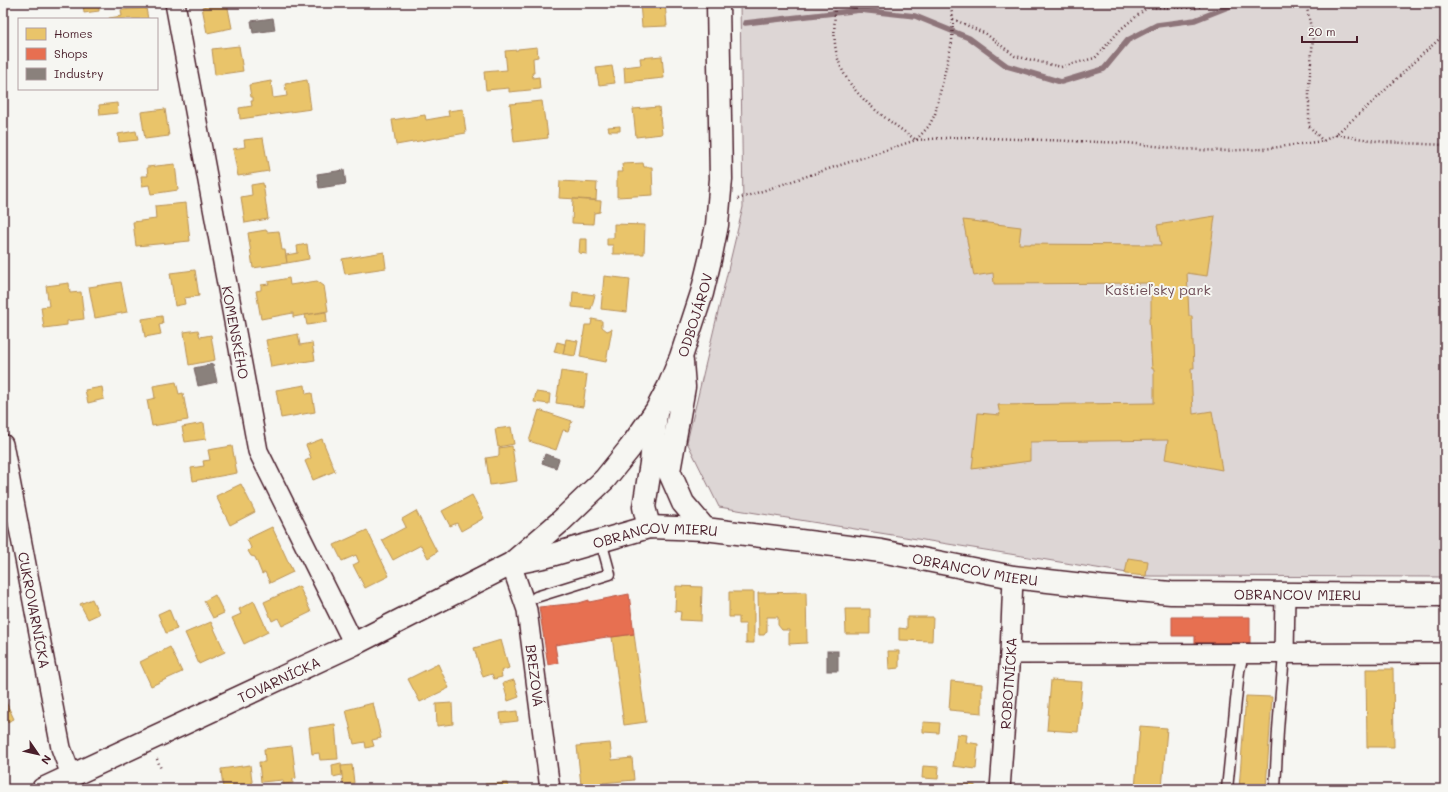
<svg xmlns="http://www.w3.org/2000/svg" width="1448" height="792" font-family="Mali,sans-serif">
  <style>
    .green { fill: #ddd6d5; stroke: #947a80 }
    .homes { fill: #e9c46a; stroke: #b99257 }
    .shops { fill: #e76f51; stroke: #b85746 }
    .industry { fill: #8a817c; stroke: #776464 }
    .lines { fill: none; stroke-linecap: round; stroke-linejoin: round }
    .stream { stroke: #8e747a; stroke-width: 5.5 }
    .lane-casing { stroke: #4a1f2b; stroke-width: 13 }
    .street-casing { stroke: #4a1f2b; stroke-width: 22 }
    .secondary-casing { stroke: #4a1f2b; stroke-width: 25 }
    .path { stroke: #4a1f2b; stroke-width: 2.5; stroke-dasharray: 1 3; stroke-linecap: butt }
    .lane { stroke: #f6f6f2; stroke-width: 10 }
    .street { stroke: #f6f6f2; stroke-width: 19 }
    .secondary { stroke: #f6f6f2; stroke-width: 22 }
    .labels { text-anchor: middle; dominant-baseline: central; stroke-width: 4; stroke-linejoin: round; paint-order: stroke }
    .park-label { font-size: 14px; fill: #6f4d56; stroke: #f6f6f2 }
    .street-label { font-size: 14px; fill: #4a1f2b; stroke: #f6f6f2 }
  </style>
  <rect width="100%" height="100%" fill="#f6f6f2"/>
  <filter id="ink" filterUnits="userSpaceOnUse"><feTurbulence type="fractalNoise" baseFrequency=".025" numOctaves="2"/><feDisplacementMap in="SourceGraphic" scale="8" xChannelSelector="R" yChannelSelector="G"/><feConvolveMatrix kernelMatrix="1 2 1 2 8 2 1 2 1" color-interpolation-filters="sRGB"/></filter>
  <g filter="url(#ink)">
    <!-- green -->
    <path class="green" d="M740,3H1445V577L1146,576L719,507L687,442L743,207Z"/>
    <!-- homes -->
    <g class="homes">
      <path d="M83,3H99V11L84,13Z"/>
      <path d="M224,3H227L232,28L207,33L202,7Z"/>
      <path d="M640,3H665L667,26L642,27Z"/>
      <path d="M146,8L148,19H109V18L122,16L121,10Z"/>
      <path d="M239,46L243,71L215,75L212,49Z"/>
      <path d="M537,47L538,57L533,58L534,73H532L533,78L539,77L540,89L509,92V88L486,90L484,72L507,70L505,51L518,50V49Z"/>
      <path d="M662,56L664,78L625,82L624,67L641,65L640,58Z"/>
      <path d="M612,66L615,83L599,85L596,68Z"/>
      <path d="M307,80L311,109L240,119L239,108L252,106L251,101H253V97H251L249,85L271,81L273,98L287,96L285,84Z"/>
      <path d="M542,101L545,121H546L548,138L514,142L510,104Z"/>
      <path d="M117,103L118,113L100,115L99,105Z"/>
      <path d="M659,107L662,134L636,137L633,109Z"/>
      <path d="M165,109L169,136L145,139L141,112Z"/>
      <path d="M463,109L466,133L396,145L392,120L425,115L426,120L449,116L448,111Z"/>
      <path d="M620,126V131H609L608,127Z"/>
      <path d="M136,131L138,140L119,142L118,134Z"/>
      <path d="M263,138L269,171L238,176L233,149L245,147L244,140Z"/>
      <path d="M643,163L644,167H652L653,195L617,197V172H623L622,164Z"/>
      <path d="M175,164L178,190L151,194L149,185L142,186L141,176H148L147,167Z"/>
      <path d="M560,181L597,183L596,200L559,198Z"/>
      <path d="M263,183L268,219L245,223L241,197L252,195L251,185Z"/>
      <path d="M573,199L601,201L600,212L594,213L593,224L572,223Z"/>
      <path d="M186,203L190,241L136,246L133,222L156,219L155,206Z"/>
      <path d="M1215,216L1207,276L1187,273L1189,316H1192L1194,368H1191L1193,414L1212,411L1222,470L1165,459L1168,440L1030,442V461L972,469L978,413L1000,415L998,405L1154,403V369H1152L1149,319L1150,317H1151V283L994,284L993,273L974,276L963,220L1021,227L1019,244L1161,245L1157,225Z"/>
      <path d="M614,224L645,225L644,254H613V245H607V238H614Z"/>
      <path d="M266,230L267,232L279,231L282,250H285L287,263L253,268L248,233Z"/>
      <path d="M580,239H587V254L579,253Z"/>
      <path d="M307,244L309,259L287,263L286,255L298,253L297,246Z"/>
      <path d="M384,252L386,268L345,274L342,259Z"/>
      <path d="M195,270L199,296L184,298L185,304L175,306L170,273Z"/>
      <path d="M604,276L630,279L627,312L601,309Z"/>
      <path d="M289,278L290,285L317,281L324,286L328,311L293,317V313L261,319L256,291L261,290V285L269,284L268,282Z"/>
      <path d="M121,282L127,312L95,318L89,287Z"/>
      <path d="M69,283L70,293L81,292L84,319L67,321V325L44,328L41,307L49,306L46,286Z"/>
      <path d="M573,292L595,295L591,309L572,307Z"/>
      <path d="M326,312L327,322L307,325L305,315Z"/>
      <path d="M162,316L163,324L159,325L161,334L145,337L142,319Z"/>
      <path d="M592,319L602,321V327L607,331L612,329L606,362L580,357L585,325H591Z"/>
      <path d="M198,330L200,337L211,335L215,360L189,365L184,332Z"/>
      <path d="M298,334L300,345L312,343L315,360L271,367L266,340Z"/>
      <path d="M566,339L578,341L575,356L563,354Z"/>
      <path d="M557,342L565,344L563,354L554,352Z"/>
      <path d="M561,371L587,375L583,407L556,403Z"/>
      <path d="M176,382L179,394L183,393L188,420L152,426L147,400L155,398L153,386Z"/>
      <path d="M305,385L306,394L312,393L315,412L281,418L276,390Z"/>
      <path d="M102,387L104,399L88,403L85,390Z"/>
      <path d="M536,392L550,394L549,404L534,402Z"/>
      <path d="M539,410L572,421L568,431L563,430L556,450L529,441Z"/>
      <path d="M204,423L206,439L185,442L182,427Z"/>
      <path d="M511,427L514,444L498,447L495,429Z"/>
      <path d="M322,439L335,471L313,480L305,461L311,458L306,445Z"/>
      <path d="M232,446L237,473L193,481L191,468L204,466L203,461L210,460L208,450Z"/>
      <path d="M512,446L517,481L490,485L486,458L499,456V448Z"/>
      <path d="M241,484L255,512L230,525L216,496Z"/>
      <path d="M472,495L484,518L461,531L457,523L450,526L442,511Z"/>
      <path d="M416,511L437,552L428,558L421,545L393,560L382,540L406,527L402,519Z"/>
      <path d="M272,527L293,572L270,583L265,572L262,574L255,557L251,556L248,551L251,548L247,539Z"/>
      <path d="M367,530L389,576L365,588L353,565L359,562L356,555L342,561L334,545Z"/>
      <path d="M1128,558L1148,561L1146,576L1125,574Z"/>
      <path d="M299,586L311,612L282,626L278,618L272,621L264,602Z"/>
      <path d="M676,586L702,587L701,621L680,620L681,612L675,611Z"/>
      <path d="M729,592H754V643H746V624H739V617H729Z"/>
      <path d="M806,592L807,643L789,644V630H782L778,625V617H767V631L764,635H759L758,593Z"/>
      <path d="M215,595L224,613L213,618L204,601Z"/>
      <path d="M92,599L99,614L88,619L80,604Z"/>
      <path d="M254,601L268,632L244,644L232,618L241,614L239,609Z"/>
      <path d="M169,609L177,629L166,633L158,614Z"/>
      <path d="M845,609H870V634H846Z"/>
      <path d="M907,617H933L932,641L899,640V628L907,629Z"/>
      <path d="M211,622L225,652L199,664L185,633Z"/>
      <path d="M634,634L646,722L624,725L612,637Z"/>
      <path d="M501,640L509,668L501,671L502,677L494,679L492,674L483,677L474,648Z"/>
      <path d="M170,647L182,672L151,686L140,662Z"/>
      <path d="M888,651H899V668L889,669Z"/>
      <path d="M438,664L449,688L420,702L408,679Z"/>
      <path d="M1366,669H1393L1394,747H1367Z"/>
      <path d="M514,680L519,697L508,701L503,683Z"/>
      <path d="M1051,680L1082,682L1078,732L1047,730Z"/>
      <path d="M951,681L982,684V713L949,710Z"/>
      <path d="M3,696L14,719L3,724Z"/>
      <path d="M1246,696L1272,697L1266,789H1239Z"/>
      <path d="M373,703L381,738L372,740L374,746L366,748L365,742L354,744L346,710Z"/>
      <path d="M452,703L453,724L437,726L436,704Z"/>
      <path d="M517,711L518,721L501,723L500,713Z"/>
      <path d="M923,722L940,723L939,733L923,732Z"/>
      <path d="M335,724L338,759L320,760L319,753L312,754L309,728Z"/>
      <path d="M1140,726L1167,728L1162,789H1135Z"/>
      <path d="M957,734L967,735L966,742L978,744L976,769L953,766Z"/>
      <path d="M610,743L612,760L632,758L634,780L581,785L577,746Z"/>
      <path d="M292,746L296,778L293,779V783L283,784V780L261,782L259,762H265L264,749Z"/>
      <path d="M341,763L342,775L333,777L332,765Z"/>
      <path d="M250,765L253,789H223L221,769Z"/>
      <path d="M352,765L354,783L343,784L341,766Z"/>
      <path d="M923,766L939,767L938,779L922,778Z"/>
      <path d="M507,783L508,787L518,786L519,789H486L485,784Z"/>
      <path d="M947,783L975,785V789H947Z"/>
      <path d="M299,786V789H290V787Z"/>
      <path d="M739,787H752L753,789H740Z"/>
      <path d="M773,787L786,788V789H773Z"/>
    </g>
    <!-- shops -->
    <g class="shops">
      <path d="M629,594L634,634L612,637H607L555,645L558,663L548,665L539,607L579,603L589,600V602Z"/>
      <path d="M1172,617H1250V643H1195V636H1172Z"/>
    </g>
    <!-- industry -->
    <g class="industry">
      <path d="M273,18L275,30L253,33L251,21Z"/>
      <path d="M344,170L346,184L319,188L317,174Z"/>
      <path d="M213,364L217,382L198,386L194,368Z"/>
      <path d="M545,454L559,459L556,468L542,463Z"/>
      <rect x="827" y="651" width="11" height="20"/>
    </g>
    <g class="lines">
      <!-- stream -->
      <path class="stream" d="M745,23L860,10L915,16L969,38L1007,66L1061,82L1104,69L1128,40L1157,25L1195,20L1238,3"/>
      <!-- lane casing -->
      <g class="lane-casing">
        <g id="lane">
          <path d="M536,597L610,574L601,541"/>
          <path d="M71,775L75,789"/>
          <path d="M1227,789L1239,671L1243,654"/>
          <path d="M1275,789L1278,730L1284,654"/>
        </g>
      </g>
      <!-- street casing -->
      <g class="street-casing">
        <g id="street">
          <path id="s1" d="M175,3L258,451L354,644"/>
          <path id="s2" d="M3,444L61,748L71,775"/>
          <path id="s3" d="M511,564L527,610L550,789"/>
          <path d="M1010,654L1445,653"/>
          <path d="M1284,654L1285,594"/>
          <path id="s4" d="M1000,789L1010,654L1013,577"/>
        </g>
      </g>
      <!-- secondary casing -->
      <g class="secondary-casing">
        <g id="secondary">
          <path d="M682,362L684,387L669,471L683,503L705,529"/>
          <path d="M649,527L644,507L651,463L656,413"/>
          <path id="s5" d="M514,563L548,556L649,527L705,529L881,551L1013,577L1101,587L1171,593L1445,595"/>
          <path id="s6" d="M43,789L354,644L511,564L560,522L605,479L630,448L656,411L669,386L681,357L702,293L710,260L717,225L721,179L718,3"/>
        </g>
      </g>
      <!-- path -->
      <g class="path">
        <path d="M835,3C835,22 832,43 839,62C851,97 887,119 916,140L961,137L1128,143L1181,149L1222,151L1264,149L1323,141L1335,135L1376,99L1417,59L1445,34"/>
        <path d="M1306,3L1313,38L1309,86V126L1323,141"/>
        <path d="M953,19L986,34L1015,56L1061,67L1095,58L1122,28L1148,7L1196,8L1209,3"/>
        <path d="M1336,135L1384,142L1445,145"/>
        <path d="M738,199L916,140L929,126L935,114L952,42L953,19L950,3"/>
        <path d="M157,759L161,769"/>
      </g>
      <!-- lane -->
      <use href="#lane" class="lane"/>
      <!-- street -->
      <use href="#street" class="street"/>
      <!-- secondary -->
      <use href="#secondary" class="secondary"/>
    </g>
  </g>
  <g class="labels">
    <!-- park labels -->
    <g class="park-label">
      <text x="1158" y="289">Kaštieľsky park</text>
    </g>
    <!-- street labels -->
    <g class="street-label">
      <text stroke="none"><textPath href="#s6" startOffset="835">ODBOJÁROV</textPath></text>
      <text stroke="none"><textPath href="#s1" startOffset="335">KOMENSKÉHO</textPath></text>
      <text stroke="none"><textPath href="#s5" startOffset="145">OBRANCOV MIERU</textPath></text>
      <text stroke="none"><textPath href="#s5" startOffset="469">OBRANCOV MIERU</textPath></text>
      <text stroke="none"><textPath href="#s5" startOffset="793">OBRANCOV MIERU</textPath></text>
      <text stroke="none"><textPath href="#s2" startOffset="169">CUKROVARNÍCKA</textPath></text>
      <text stroke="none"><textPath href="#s3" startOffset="115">BREZOVÁ</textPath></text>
      <text stroke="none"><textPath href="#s6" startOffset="260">TOVARNÍCKA</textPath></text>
      <text stroke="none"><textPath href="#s4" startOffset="106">ROBOTNÍCKA</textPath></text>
    </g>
  </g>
  <!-- margin -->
  <rect width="1448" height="792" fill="none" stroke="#f6f6f2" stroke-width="16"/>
  <rect x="8" y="8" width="1432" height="776" fill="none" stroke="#4a1f2b" stroke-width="1.5" filter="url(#ink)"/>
  <!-- legend -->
  <rect x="18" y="18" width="140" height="72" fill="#f6f6f2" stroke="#b1a0a2"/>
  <rect x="26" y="28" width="20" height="12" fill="#e9c46a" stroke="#b1a0a2"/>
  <text x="54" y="38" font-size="12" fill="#4a1f2b">Homes</text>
  <rect x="26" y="48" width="20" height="12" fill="#e76f51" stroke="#b1a0a2"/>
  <text x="54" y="58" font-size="12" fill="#4a1f2b">Shops</text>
  <rect x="26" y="68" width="20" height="12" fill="#8a817c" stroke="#b1a0a2"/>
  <text x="54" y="78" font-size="12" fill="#4a1f2b">Industry</text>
  <!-- north arrow -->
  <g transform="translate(38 754) rotate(124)" stroke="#f6f6f2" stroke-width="3" paint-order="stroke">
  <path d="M0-3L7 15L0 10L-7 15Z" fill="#4a1f2b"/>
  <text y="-6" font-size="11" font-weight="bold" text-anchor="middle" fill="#4a1f2b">N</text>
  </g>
  <!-- scale -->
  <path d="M1302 36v6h55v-6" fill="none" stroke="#4a1f2b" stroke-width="2"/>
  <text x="1308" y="36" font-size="12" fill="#4a1f2b" stroke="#f6f6f2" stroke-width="3" paint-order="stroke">20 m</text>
</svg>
